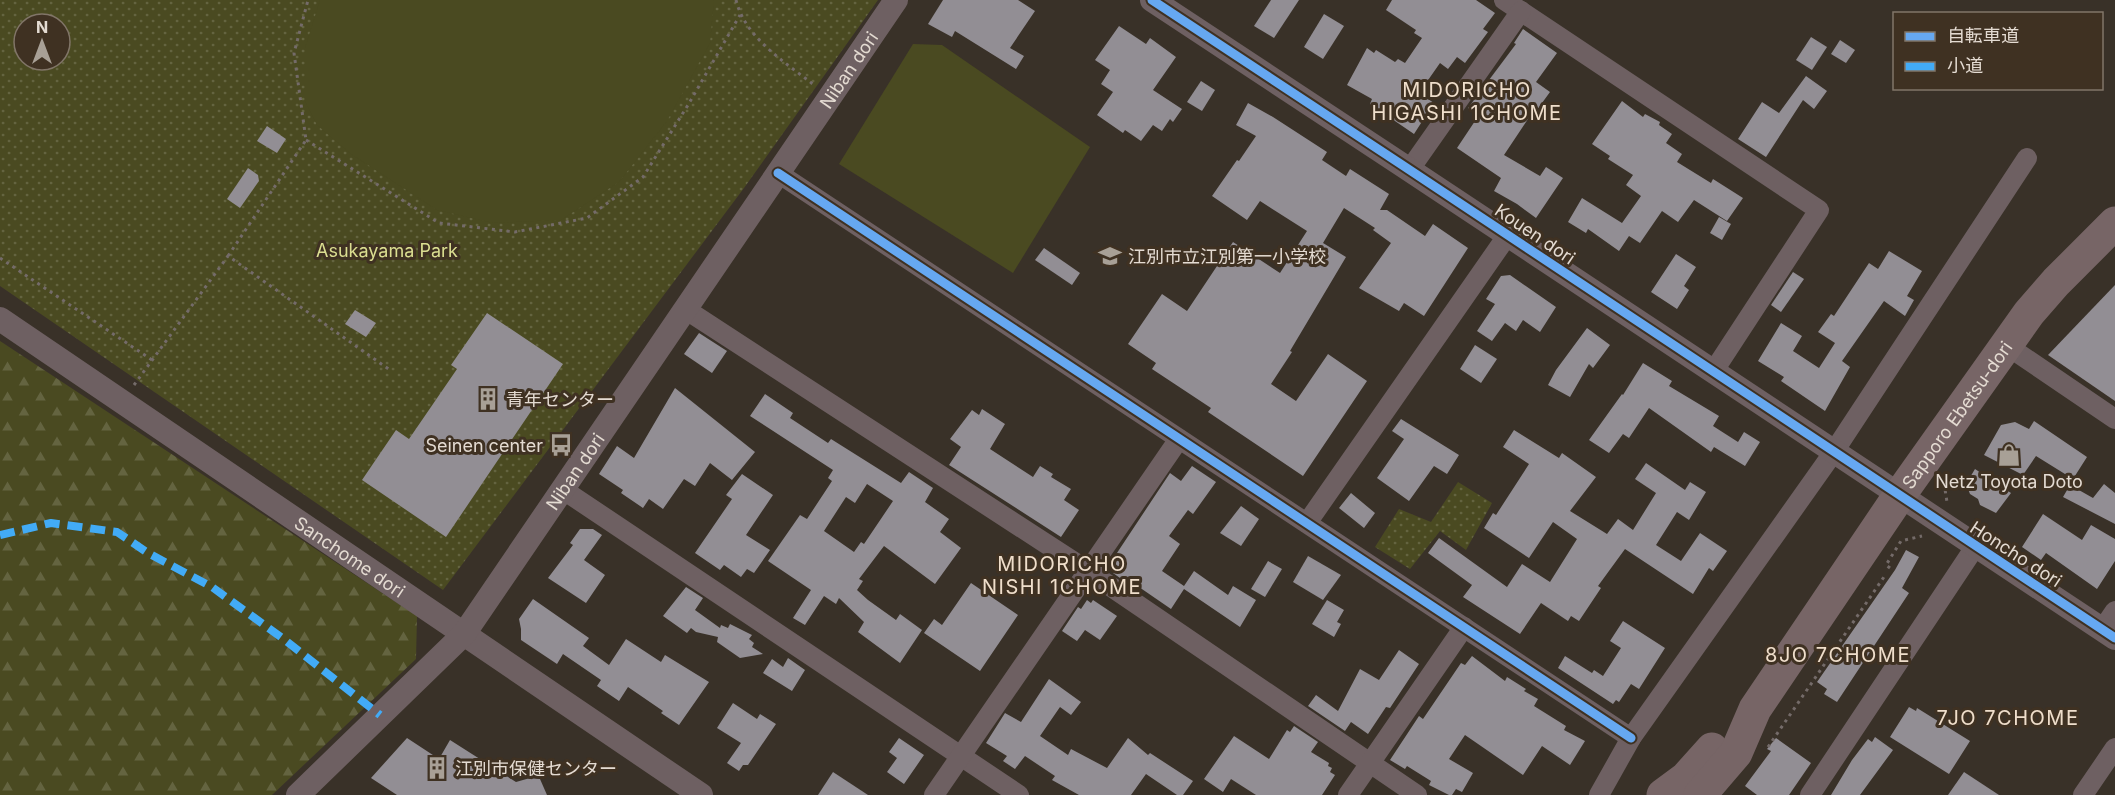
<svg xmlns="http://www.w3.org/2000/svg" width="2115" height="795" font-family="Inter,'Noto Sans JP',sans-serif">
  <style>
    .grass { fill: url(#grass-dots); fill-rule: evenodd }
    .forest { fill: url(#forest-firs) }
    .garden { fill: #4a4a21 }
    .building { fill: #928e94; fill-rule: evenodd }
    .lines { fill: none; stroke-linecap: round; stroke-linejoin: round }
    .path { stroke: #746b69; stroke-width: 3; stroke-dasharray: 3 4.5; stroke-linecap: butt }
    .minor { stroke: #6e6062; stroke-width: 20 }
    .tertiary { stroke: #6e6062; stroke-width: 24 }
    .trunk { stroke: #776566; stroke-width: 33 }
    .quiet { stroke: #42abf6; stroke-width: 8; stroke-dasharray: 15 8; stroke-linecap: butt }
    .cycleway-casing { stroke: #3f3122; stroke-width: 13 }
    .cycleway { stroke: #66a8f1; stroke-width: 9 }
    .labels { text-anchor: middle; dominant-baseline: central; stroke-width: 6; stroke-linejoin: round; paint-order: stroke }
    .street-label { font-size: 18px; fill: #e4dbd2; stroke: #3f3122 }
    .park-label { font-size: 18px; fill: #dbde91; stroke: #3f3122 }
    .poi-label { font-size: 18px; fill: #e4dbd2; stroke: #3f3122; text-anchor: start }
    .neighbourhood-label { font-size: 20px; letter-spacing: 1.5px; fill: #efdecb; stroke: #3f3122 }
  </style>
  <defs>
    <pattern id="grass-dots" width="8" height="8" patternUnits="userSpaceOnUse" patternTransform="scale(1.5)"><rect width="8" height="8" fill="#4a4a21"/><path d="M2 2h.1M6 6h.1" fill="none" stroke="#646440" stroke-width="1.8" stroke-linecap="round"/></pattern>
    <pattern id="forest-firs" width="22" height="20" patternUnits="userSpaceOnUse" patternTransform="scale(1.5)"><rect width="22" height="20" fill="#4a4a21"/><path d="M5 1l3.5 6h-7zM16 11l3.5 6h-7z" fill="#646440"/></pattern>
  </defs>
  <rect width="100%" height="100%" fill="#393128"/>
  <!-- grass -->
  <g class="grass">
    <path d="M0,0H878L744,188L443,590L0,286ZM24,24H60V60H24Z"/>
    <path d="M1458,482L1492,503L1466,550L1440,531L1410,569L1375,547L1399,509L1431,522Z"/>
  </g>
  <!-- forest -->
  <path class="forest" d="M0,341L417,616L416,659L272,795H0Z"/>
  <!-- garden -->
  <g class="garden">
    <path d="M320,0H714L710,43L667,121L619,182L561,220L493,223L437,210L351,154L317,125L305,101V48Z"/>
    <path d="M913,44L942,45L1090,147L1013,273L839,164Z"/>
  </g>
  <!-- building -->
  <g class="building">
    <path d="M943,0H1018L1035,11L1010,48L1024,56L1016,69L955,31L952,37L928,24Z"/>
    <path d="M1271,0H1299L1274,38L1254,26Z"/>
    <path d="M1392,0H1476L1495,13L1483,29L1488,32L1465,63L1457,57L1448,69L1440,63L1419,93L1434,103L1414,134L1370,104L1372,99L1347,85L1367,48L1374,53L1376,50L1395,62L1398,59L1405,63L1422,38L1414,33L1416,30L1386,10Z"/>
    <path d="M1324,14L1344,26L1323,59L1304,47Z"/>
    <path d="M1119,26L1146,44L1150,38L1176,57L1153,90L1182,109L1173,122L1170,119L1162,131L1153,125L1141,141L1125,130L1123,133L1097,115L1113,92L1101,84L1110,70L1095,60Z"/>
    <path d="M1523,29L1557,53L1536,82L1550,92L1534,114L1532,113L1504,155L1540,176L1546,167L1563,178L1536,218L1517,204L1494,191L1501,178L1457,148L1479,115L1468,108L1516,44L1514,43Z"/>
    <path d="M1811,37L1827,47L1812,70L1796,60Z"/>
    <path d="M1840,40L1855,50L1846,63L1831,54Z"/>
    <path d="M1806,76L1827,91L1814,109L1803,100L1766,157L1738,139L1762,102L1779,113Z"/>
    <path d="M1201,81L1215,90L1202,111L1187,102Z"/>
    <path d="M1622,101L1643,117L1645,114L1660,122L1659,125L1672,134L1666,143L1682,154L1677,162L1711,183L1713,179L1743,198L1727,221L1694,200L1678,222L1662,211L1640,243L1629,236L1619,251L1588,229L1586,233L1568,222L1582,198L1622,223L1641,196L1626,185L1633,175L1608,159L1610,156L1592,144Z"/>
    <path d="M1248,103L1273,117L1327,152L1322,160L1346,176L1350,169L1389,194L1380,210H1387L1425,236L1433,224L1468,248L1424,316L1404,303L1399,311L1359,288L1391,243L1373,230L1375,228L1344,208L1323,243L1346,257L1290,351L1292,352L1271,384L1296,401L1328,354L1367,381L1303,476L1208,412L1211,408L1152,369L1156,363L1128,344L1162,294L1187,311L1233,242L1280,273L1307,231L1260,201L1247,220L1212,196L1237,160L1239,161L1256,136L1236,125Z"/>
    <path d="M267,126L286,139L277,153L257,141Z"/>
    <path d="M248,168L258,175L259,181L240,208L227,199Z"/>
    <path d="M1719,217L1731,224L1722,240L1710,233Z"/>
    <path d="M1044,248L1080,273L1072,285L1035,260Z"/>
    <path d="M1889,251L1922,271L1907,296L1914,300L1905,316L1884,301L1842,361L1850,367L1825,411L1781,381L1784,377L1758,361L1781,323L1802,336L1793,351L1819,368L1835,343L1818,332L1831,314L1834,316L1869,263L1878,269Z"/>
    <path d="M1676,254L1696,267L1684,286L1689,290L1677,309L1651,292Z"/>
    <path d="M1793,272L1804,279L1781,312L1771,305Z"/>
    <path d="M1510,275L1556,307L1540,332L1523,320L1516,331L1505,323L1492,341L1477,331L1495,304L1486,299L1501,276Z"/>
    <path d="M2115,285V401L2048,355Z"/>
    <path d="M355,310L376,323L366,337L345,324Z"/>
    <path d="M487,313L563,364L446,537L362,480L396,430L409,439L457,369L451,365Z"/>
    <path d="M1587,328L1610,345L1593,368L1589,364L1570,397L1548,385L1556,370Z"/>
    <path d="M699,333L727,351L712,373L684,354Z"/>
    <path d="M1475,345L1497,359L1481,383L1460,369Z"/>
    <path d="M1643,363L1672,381L1669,386L1719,416L1713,426L1738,442L1744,432L1760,442L1745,466L1714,447L1711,452L1649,408L1629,438L1623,434L1609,453L1589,440L1622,394L1623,395Z"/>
    <path d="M675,388L755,452L732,480L710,463L695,486L684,479L663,509L649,499L643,508L621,493L623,490L599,474L617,446L634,458Z"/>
    <path d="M765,394L793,413L790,418L828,443L831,439L901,483L909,472L933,488L925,502L949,519L940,532L961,548L935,584L884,546L859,579L863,581L857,590L868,600L896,620L900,614L922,630L900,663L858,632L864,622L839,598L836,604L824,596L805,625L793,618L811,590L768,561L800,515L807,519L832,481L828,478L833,470L750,416ZM867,484L893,501L864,544L861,542L854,552L824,531L846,497L855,503Z"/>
    <path d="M982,409L1005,424L990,449L1033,477L1040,466L1053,474L1051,477L1071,489L1064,500L1079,510L1061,537L949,465L961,447L950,439L972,410L979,415Z"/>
    <path d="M1401,419L1459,455L1447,474L1434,466L1409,501L1377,478L1404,439L1392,431Z"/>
    <path d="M2034,421L2087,457L2073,479L2036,456L2023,475L1984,455L2001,425L2015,422L2029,429Z"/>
    <path d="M1514,430L1559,458L1562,453L1596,477L1570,511L1607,534L1618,519L1633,530L1656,493L1635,479L1646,463L1685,490L1690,482L1706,492L1689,520L1677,512L1656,545L1681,561L1700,533L1727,551L1713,571L1709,568L1693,594L1625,549L1598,586L1601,588L1579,621L1571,616L1568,621L1541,603L1520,634L1463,597L1472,585L1428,553L1439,538L1507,587L1522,564L1550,582L1577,539L1553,522L1529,558L1484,528L1493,513L1496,515L1529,464L1503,447Z"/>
    <path d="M1192,466L1216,482L1193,514L1188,510L1169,536L1180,544L1162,571L1184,586L1194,571L1228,595L1233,586L1256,600L1240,627L1184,589L1171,609L1139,587L1137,590L1113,573L1118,566L1111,562L1170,473L1181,481Z"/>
    <path d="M1975,469L2011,493L1996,513L1980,505L1978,499L1970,494L1966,484Z"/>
    <path d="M742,474L773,495L746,535L770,550L754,573L747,569L741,577L724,565L720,570L695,553L732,499L726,495Z"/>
    <path d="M2104,484L2115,493V524L2063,497L2070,485L2093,498Z"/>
    <path d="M1351,493L1375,513L1364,528L1339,508Z"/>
    <path d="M1241,506L1259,519L1241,546L1220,533Z"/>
    <path d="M2043,514L2082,540L2091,525L2115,539V561L2097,589L2046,553L2041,560L2022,547Z"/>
    <path d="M580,529H593L602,535L584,560L605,575L586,603L548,578L573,545L570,543Z"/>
    <path d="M1906,550L1919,557L1902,588L1909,593L1837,702L1824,694L1827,689L1817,682L1895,570Z"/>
    <path d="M1308,556L1341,575L1323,600L1293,582Z"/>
    <path d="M1268,561L1282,569L1265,597L1251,589Z"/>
    <path d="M971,583L1018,615L980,671L924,633L934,619L942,625Z"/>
    <path d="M686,587L703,598L695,610L720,628L721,625L728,628L730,624L752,635L749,639L754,643L752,647L763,654L740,658L717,642L718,637L696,632L691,628L687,633L663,616Z"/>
    <path d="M533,599L589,638L583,646L609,665L626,639L661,662L665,655L709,682L679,725L661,713L663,711L628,687L619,701L597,686L601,680L563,654L557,664L521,640V629L519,619Z"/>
    <path d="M1087,600L1091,603L1093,600L1117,616L1100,640L1085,630L1077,641L1062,631L1078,607L1081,609Z"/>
    <path d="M1327,600L1344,610L1337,622L1341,624L1334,637L1312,624Z"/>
    <path d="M1623,621L1665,648L1639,689L1631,684L1619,702L1616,700L1613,704L1558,668L1565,656L1592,673L1594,670L1603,676L1621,648L1610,641Z"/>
    <path d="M1399,650L1419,664L1390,708L1386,707L1368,734L1351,722L1345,731L1308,706L1316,695L1338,711L1360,669L1379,680Z"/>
    <path d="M1472,656L1505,681L1507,677L1526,689L1524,691L1538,699L1534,706L1566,726L1564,730L1585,741L1570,765L1542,746L1523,775L1465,735L1449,759L1473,773L1462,792L1456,789L1452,795H1449L1429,785L1431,781L1407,766L1405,769L1390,760L1419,716L1423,719L1461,663L1465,665Z"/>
    <path d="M788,658L805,670L792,691L763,673L772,659L783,667Z"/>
    <path d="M1049,679L1081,702L1071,715L1060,707L1040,736L1068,755L1071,749L1107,768L1128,738L1148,755L1150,753L1193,781L1183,795H1177L1146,774L1131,795H1079L1052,780L1055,776L1025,756L1015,769L1003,761L1007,756L986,743L1005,713L1021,722Z"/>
    <path d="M733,703L757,719L760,714L776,724L748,765H743L739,771L727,763L741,743L717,728Z"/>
    <path d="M1909,707L1916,711L1917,708L1970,741L1949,774L1890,737Z"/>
    <path d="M1294,726L1318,742L1311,752L1329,763L1328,766L1332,768L1330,772L1335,775L1322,795H1256L1231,779L1223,792L1204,779L1234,736L1269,759L1287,730L1290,732Z"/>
    <path d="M1875,737L1893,750L1860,795H1831L1852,760L1868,739L1872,742Z"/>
    <path d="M407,738L439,759L450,740L516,782L530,778L540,779L547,795H397L371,778Z"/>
    <path d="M899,738L924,755L904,784L887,772L897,758L889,752Z"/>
    <path d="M1776,738L1811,763L1789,795H1757L1745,786L1771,751L1767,749Z"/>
    <path d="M833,772L868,795H818Z"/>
    <path d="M1964,772L1999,795H1948Z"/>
  </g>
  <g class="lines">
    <!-- path -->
    <g class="path">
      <path d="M736,0C745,38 785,62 814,85"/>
      <path d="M306,140L439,223L515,232L587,218L643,177L688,105L740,15"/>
      <path d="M228,256L306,140L294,53L308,0"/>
      <path d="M0,258L152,360"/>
      <path d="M134,385L228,256L390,370"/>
      <path d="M1944,483L1947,502"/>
      <path d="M1890,568L1886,565L1901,541L1922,536"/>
      <path d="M1768,747L1886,574"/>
    </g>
    <!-- minor -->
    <g class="minor">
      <path d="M1504,0L1819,210L1713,372"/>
      <path d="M1410,169L1521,11"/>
      <path d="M778,173L1631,738"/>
      <path d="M685,309L1088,571L1417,795"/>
      <path d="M2006,345L2115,419"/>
      <path d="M562,489L1019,795"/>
      <path d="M1307,523L1507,236"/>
      <path d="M2102,630L2115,611"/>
      <path d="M934,795L1179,439"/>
      <path d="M1348,795L1464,627"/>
      <path d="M1599,795L1631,738L1833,453L2027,158"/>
      <path d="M1810,795L1975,547"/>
      <path d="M2083,795L2115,748"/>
    </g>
    <!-- tertiary -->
    <g class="tertiary">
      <path d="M1152,0C1474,211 1793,426 2115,638"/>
      <path id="s1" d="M0,319L701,795"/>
      <path id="s2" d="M298,795L464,634L896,0"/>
    </g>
    <!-- trunk -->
    <g class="trunk">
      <path d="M1663,795L1686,778L1712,749"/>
      <path id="s3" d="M1700,795L1736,753L1755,709L1899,496L2029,313L2056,282L2115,223"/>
    </g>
    <!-- quiet -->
    <path class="quiet" d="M0,535L51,523L117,532L148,553L212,587L285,640L380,715"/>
    <!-- cycleway casing -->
    <g class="cycleway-casing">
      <g id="cycleway">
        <path d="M1152,0C1474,211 1793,426 2115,638"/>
        <path d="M778,173L1631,738"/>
      </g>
    </g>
    <!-- cycleway -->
    <use href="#cycleway" class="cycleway"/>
  </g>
  <!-- icons -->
  <defs>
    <g id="school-bare" transform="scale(1.8)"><path d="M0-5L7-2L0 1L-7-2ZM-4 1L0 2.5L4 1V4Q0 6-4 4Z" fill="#a8a096" stroke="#3f3122" stroke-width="2.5" paint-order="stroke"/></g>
    <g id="building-bare" transform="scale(1.8)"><path d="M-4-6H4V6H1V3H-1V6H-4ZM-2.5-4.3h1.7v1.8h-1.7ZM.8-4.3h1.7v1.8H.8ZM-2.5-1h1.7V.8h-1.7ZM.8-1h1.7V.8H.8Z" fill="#a8a096" stroke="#3f3122" stroke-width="2.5" paint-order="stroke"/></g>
    <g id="bus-bare" transform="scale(1.8)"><path d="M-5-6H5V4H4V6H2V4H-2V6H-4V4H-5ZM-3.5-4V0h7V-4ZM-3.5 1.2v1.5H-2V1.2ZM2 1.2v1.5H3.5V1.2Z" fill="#a8a096" stroke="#3f3122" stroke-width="2.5" paint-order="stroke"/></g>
    <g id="shop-bare" transform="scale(1.8)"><path d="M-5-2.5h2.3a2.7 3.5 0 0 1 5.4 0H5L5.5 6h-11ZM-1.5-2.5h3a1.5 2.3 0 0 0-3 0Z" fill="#a8a096" stroke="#3f3122" stroke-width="2.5" paint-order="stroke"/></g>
  </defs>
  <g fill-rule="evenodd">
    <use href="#school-bare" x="1110" y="256"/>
    <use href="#building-bare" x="488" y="399"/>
    <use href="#bus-bare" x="561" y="445"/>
    <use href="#shop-bare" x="2009" y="455"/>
    <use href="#building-bare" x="437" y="768"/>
  </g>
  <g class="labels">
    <!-- street labels -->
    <g class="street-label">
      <text stroke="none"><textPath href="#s2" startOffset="914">Niban dori</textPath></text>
      <text transform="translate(1535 234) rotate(34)">Kouen dori</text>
      <text stroke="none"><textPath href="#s3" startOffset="460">Sapporo Ebetsu-dori</textPath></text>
      <text stroke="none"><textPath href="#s2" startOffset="428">Niban dori</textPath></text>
      <text transform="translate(2016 554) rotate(33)">Honcho dori</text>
      <text stroke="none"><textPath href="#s1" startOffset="423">Sanchome dori</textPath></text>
    </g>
    <!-- park labels -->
    <g class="park-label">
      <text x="387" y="250">Asukayama Park</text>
    </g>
    <!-- poi labels -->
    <g class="poi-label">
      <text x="1128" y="256">江別市立江別第一小学校</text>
      <text x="506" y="399">青年センター</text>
      <text x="543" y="445" text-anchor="end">Seinen center</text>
      <text x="2009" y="481" text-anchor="middle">Netz Toyota Doto</text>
      <text x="455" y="768">江別市保健センター</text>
    </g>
    <!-- neighbourhood labels -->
    <g class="neighbourhood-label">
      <text x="1467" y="90">MIDORICHO<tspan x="1467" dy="23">HIGASHI 1CHOME</tspan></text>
      <text x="1062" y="564">MIDORICHO<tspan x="1062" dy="23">NISHI 1CHOME</tspan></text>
      <text x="1838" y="655">8JO 7CHOME</text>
      <text x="2008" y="718">7JO 7CHOME</text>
    </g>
  </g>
  <!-- legend -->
  <rect x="1893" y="12" width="210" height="78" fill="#3f3122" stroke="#817568" stroke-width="1.5"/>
  <rect x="1905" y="32" width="30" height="9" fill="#66a8f1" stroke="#817568" stroke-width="1.5"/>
  <text x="1947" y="42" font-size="18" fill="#e4dbd2">自転車道</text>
  <rect x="1905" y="62" width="30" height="9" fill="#42abf6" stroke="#817568" stroke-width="1.5"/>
  <text x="1947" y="72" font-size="18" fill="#e4dbd2">小道</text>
  <!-- north arrow -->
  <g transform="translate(42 42)"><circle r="28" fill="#3f3122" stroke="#817568" stroke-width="1.5"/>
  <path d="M0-4.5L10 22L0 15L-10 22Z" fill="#a8a096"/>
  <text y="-9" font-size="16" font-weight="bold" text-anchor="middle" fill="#e4dbd2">N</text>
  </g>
</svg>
